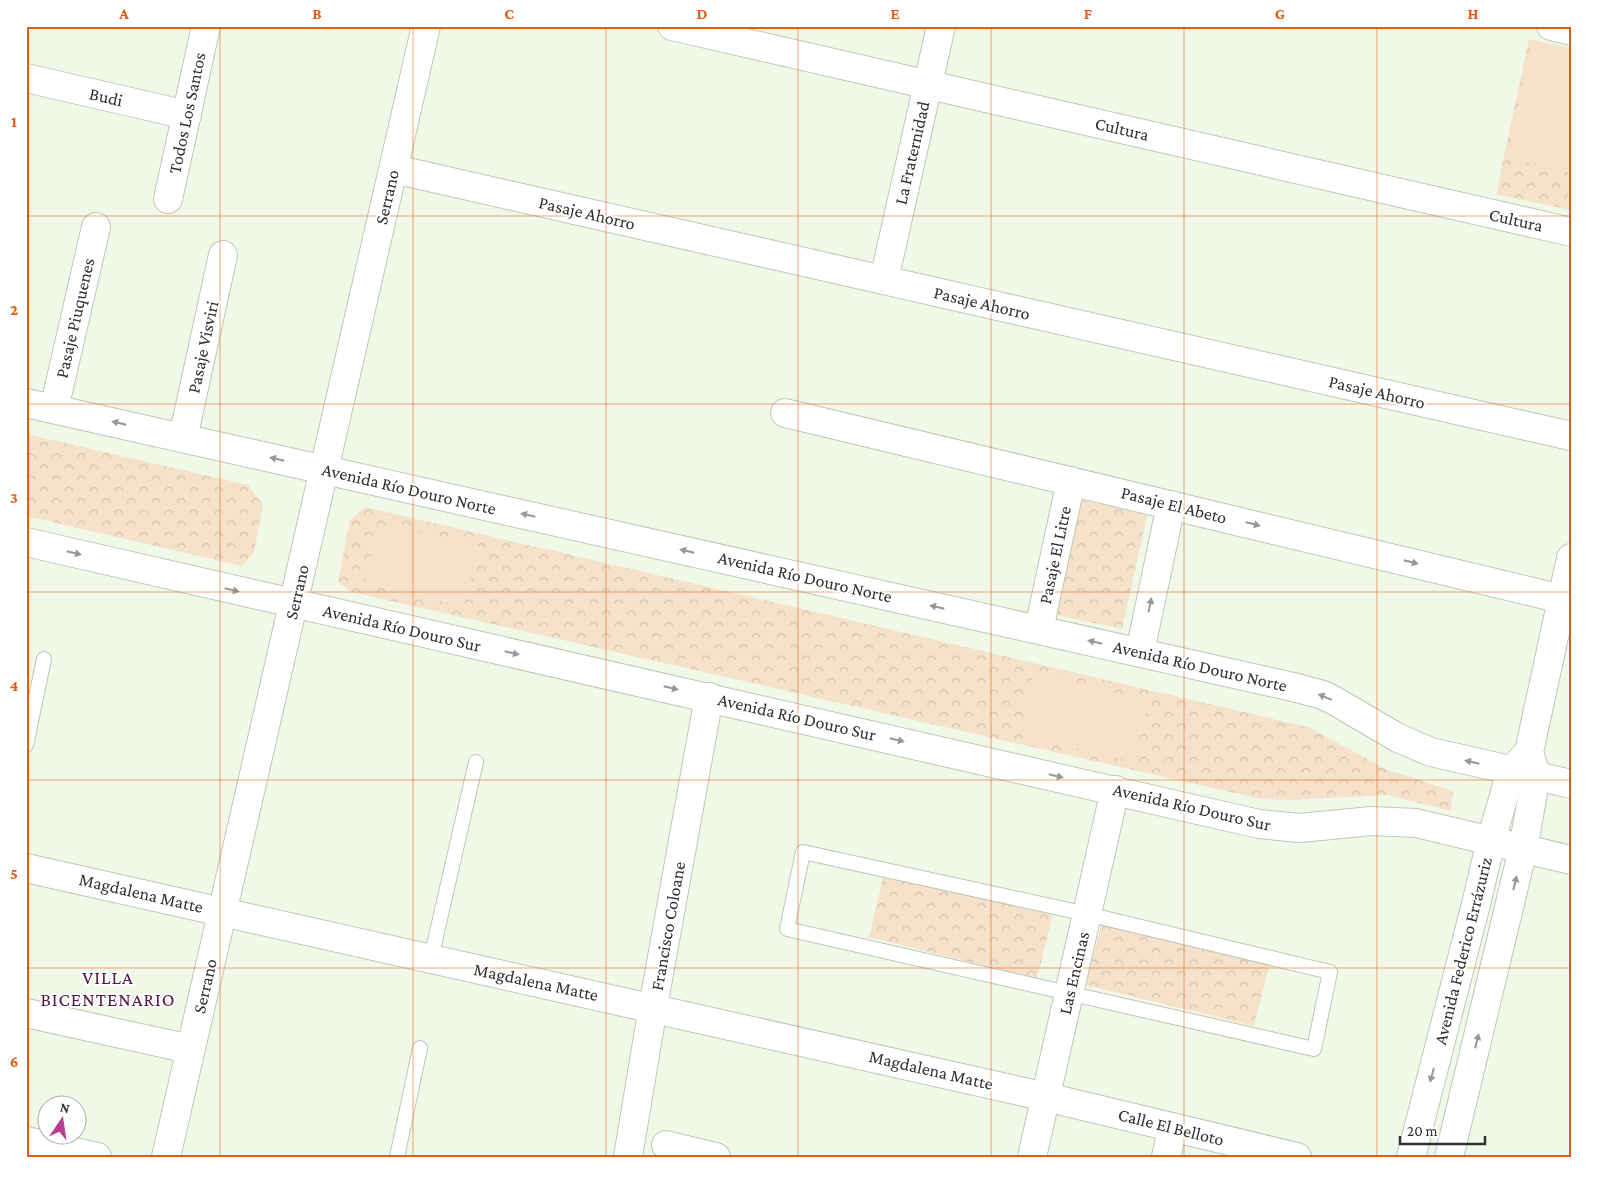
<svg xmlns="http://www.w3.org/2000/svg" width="1597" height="1183" font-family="'Crimson Pro',serif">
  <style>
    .park { fill: url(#park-crowns) }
    .pitch { fill: #f6e1ca }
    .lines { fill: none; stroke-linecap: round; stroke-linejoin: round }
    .service-casing { stroke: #bfc7b7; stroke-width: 16 }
    .minor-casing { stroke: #bfc7b7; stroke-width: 30 }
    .tertiary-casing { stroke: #bfc7b7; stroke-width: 30 }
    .service { stroke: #fff; stroke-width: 14 }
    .minor { stroke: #fff; stroke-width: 28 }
    .tertiary { stroke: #fff; stroke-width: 28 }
    .oneway { fill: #969895 }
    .grid { fill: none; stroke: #e8590c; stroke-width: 1; stroke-opacity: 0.55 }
    .labels { text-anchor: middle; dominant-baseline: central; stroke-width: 4; stroke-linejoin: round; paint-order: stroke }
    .street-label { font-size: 18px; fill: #2e322b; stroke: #fff }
    .neighbourhood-label { font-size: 19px; letter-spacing: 1px; fill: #51163d; stroke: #fff }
    .neatline { fill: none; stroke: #e8590c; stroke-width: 2 }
    .grid-label { font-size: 16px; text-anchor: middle; font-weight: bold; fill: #e8590c }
  </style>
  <defs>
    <pattern id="park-crowns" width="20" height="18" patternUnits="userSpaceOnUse" patternTransform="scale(1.25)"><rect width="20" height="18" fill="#f6e1ca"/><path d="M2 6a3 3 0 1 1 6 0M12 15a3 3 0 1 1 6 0" fill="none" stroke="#d3c2ae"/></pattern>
  </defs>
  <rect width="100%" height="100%" fill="#f0f9e8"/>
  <!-- park -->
  <g class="park">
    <path d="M1529,39L1571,48V210L1496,194Z"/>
    <path d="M26,434L248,485L263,505L254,552L242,566L26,516Z"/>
    <path d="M1078,499L1147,515L1122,629L1052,614Z"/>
    <path d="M365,507L1308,727L1388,770L1453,791L1451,811L1388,795L1289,800L1261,799L352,592L338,582L350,520Z"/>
    <path d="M884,873L1053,914L1037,979L869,937Z"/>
    <path d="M1102,921L1270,962L1254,1026L1086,985Z"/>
  </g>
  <!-- pitch -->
  <g class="pitch">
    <path d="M1532,43L1571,51V172L1507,158Z"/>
    <path d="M379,523L478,546L464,607L365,583Z"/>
    <path d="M1034,673L1149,701L1134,762L1019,734Z"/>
  </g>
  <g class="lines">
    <!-- service casing -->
    <g class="service-casing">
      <g id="service">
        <path d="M26,745L44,659"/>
        <path d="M803,852L1087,914L1330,972L1314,1049L787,929Z"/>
        <path d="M431,958L476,762"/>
        <path d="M397,1157L420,1048"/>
      </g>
    </g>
    <!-- minor casing -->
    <g class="minor-casing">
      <g id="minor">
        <path d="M672,26L1571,232"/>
        <path d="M1551,26L1571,31"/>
        <path d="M26,78L187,115"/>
        <path d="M394,169L1571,436"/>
        <path d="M168,199L206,26"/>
        <path d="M884,280L941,26"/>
        <path d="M26,403L1297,688L1323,695L1335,701L1398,738L1431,752L1571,784"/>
        <path d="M54,409L96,227"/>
        <path d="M785,413L1562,599"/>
        <path d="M183,438L223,255"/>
        <path d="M26,542C437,637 849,727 1259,824L1300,828L1371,821L1416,823L1571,860"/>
        <path d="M1039,629L1071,481"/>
        <path d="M1140,652L1171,505"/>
        <path d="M26,868L1046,1097L1297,1157"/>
        <path d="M26,1013L190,1049"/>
        <path d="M26,1141L97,1157"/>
        <path d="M666,1145L716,1157"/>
        <path d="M166,1157L426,26"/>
        <path d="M628,1157L653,1007L709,697"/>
        <path d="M1032,1157L1115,790"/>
        <path d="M1166,1157L1173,1127"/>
      </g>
    </g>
    <!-- tertiary casing -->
    <g class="tertiary-casing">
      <g id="tertiary">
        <path d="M1411,1157L1476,904L1491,841L1511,771L1529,752"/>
        <path d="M1449,1157L1523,849L1536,776L1529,752L1571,558"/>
      </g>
    </g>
    <!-- service -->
    <use href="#service" class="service"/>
    <!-- minor -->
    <use href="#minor" class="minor"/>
    <!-- tertiary -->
    <use href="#tertiary" class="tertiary"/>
  </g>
  <!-- one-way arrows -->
  <defs><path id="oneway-solid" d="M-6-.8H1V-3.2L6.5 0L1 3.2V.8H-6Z" transform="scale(1.25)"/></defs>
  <g class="oneway">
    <use href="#oneway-solid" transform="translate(119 423) rotate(-167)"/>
    <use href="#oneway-solid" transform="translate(277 459) rotate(-167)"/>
    <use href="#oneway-solid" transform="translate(528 515) rotate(-167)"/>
    <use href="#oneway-solid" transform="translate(1253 524) rotate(14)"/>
    <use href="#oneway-solid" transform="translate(687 551) rotate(-167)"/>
    <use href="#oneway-solid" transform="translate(74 553) rotate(13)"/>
    <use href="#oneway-solid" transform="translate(1411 562) rotate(14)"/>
    <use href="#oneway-solid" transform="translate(232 590) rotate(13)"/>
    <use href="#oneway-solid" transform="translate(1150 605) rotate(-78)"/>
    <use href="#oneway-solid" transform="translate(937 607) rotate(-167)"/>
    <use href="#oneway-solid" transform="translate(1095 642) rotate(-167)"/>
    <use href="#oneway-solid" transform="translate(512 653) rotate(13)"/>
    <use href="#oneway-solid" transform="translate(671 688) rotate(13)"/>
    <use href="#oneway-solid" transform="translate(1325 697) rotate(-157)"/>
    <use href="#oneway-solid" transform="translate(897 740) rotate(13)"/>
    <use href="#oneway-solid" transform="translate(1472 762) rotate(-167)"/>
    <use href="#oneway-solid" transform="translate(1056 776) rotate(13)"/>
    <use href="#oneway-solid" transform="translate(1515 883) rotate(-77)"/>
    <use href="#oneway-solid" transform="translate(1477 1041) rotate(-76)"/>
    <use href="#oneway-solid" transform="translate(1432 1075) rotate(105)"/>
  </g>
  <!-- grid -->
  <path class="grid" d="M220,26V1157M413,26V1157M606,26V1157M798,26V1157M991,26V1157M1184,26V1157M1377,26V1157M26,216H1571M26,404H1571M26,592H1571M26,780H1571M26,968H1571"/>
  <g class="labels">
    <!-- street labels -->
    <g class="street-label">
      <text transform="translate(106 97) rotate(13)">Budi</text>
      <text transform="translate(187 113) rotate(-78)">Todos Los Santos</text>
      <text transform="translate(1122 129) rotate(13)">Cultura</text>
      <text transform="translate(912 153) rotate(-77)">La Fraternidad</text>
      <text transform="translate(387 197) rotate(-77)">Serrano</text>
      <text transform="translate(587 213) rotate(13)">Pasaje Ahorro</text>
      <text transform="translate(1516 220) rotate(13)">Cultura</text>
      <text transform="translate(982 303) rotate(13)">Pasaje Ahorro</text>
      <text transform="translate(75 318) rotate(-77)">Pasaje Piuquenes</text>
      <text transform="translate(203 347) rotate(-78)">Pasaje Visviri</text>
      <text transform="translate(1377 392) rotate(13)">Pasaje Ahorro</text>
      <text transform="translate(409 489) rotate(13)">Avenida Río Douro Norte</text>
      <text transform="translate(1174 505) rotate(14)">Pasaje El Abeto</text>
      <text transform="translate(1055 555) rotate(-78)">Pasaje El Litre</text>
      <text transform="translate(805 577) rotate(13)">Avenida Río Douro Norte</text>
      <text transform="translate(297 592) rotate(-77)">Serrano</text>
      <text transform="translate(402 628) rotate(13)">Avenida Río Douro Sur</text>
      <text transform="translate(1200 666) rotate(13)">Avenida Río Douro Norte</text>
      <text transform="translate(797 717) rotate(13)">Avenida Río Douro Sur</text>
      <text transform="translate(1192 807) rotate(13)">Avenida Río Douro Sur</text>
      <text transform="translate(141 893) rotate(13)">Magdalena Matte</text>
      <text transform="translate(668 926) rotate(-80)">Francisco Coloane</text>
      <text transform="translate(1463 951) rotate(-76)">Avenida Federico Errázuriz</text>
      <text transform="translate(1074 973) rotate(-77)">Las Encinas</text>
      <text transform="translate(536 982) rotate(12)">Magdalena Matte</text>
      <text transform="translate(205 986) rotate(-77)">Serrano</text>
      <text transform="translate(931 1070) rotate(13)">Magdalena Matte</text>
      <text transform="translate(1171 1127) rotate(14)">Calle El Belloto</text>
    </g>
    <!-- neighbourhood labels -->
    <g class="neighbourhood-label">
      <text x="108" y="977">VILLA<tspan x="108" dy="22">BICENTENARIO</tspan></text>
    </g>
  </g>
  <!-- border -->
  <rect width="1597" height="1183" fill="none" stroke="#ffffff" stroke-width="55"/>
  <!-- north arrow -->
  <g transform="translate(62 1120) rotate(13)"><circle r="24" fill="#ffffff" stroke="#abadaa"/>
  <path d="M0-4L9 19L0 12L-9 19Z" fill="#b93e91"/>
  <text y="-8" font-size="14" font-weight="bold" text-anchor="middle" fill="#2e322b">N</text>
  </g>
  <!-- scale -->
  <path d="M1400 1136v8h85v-8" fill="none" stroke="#2e322b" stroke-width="2.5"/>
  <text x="1407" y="1136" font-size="15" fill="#2e322b" stroke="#ffffff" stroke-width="4" paint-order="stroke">20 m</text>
  <rect x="28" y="28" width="1542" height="1128" class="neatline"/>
  <g class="grid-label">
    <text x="124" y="19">A</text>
    <text x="317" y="19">B</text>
    <text x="509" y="19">C</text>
    <text x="702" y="19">D</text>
    <text x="895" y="19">E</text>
    <text x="1088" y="19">F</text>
    <text x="1280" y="19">G</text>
    <text x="1473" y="19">H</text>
    <text x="14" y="127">1</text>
    <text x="14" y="315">2</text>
    <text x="14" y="503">3</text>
    <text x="14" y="691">4</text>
    <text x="14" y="879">5</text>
    <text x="14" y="1067">6</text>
  </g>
</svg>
